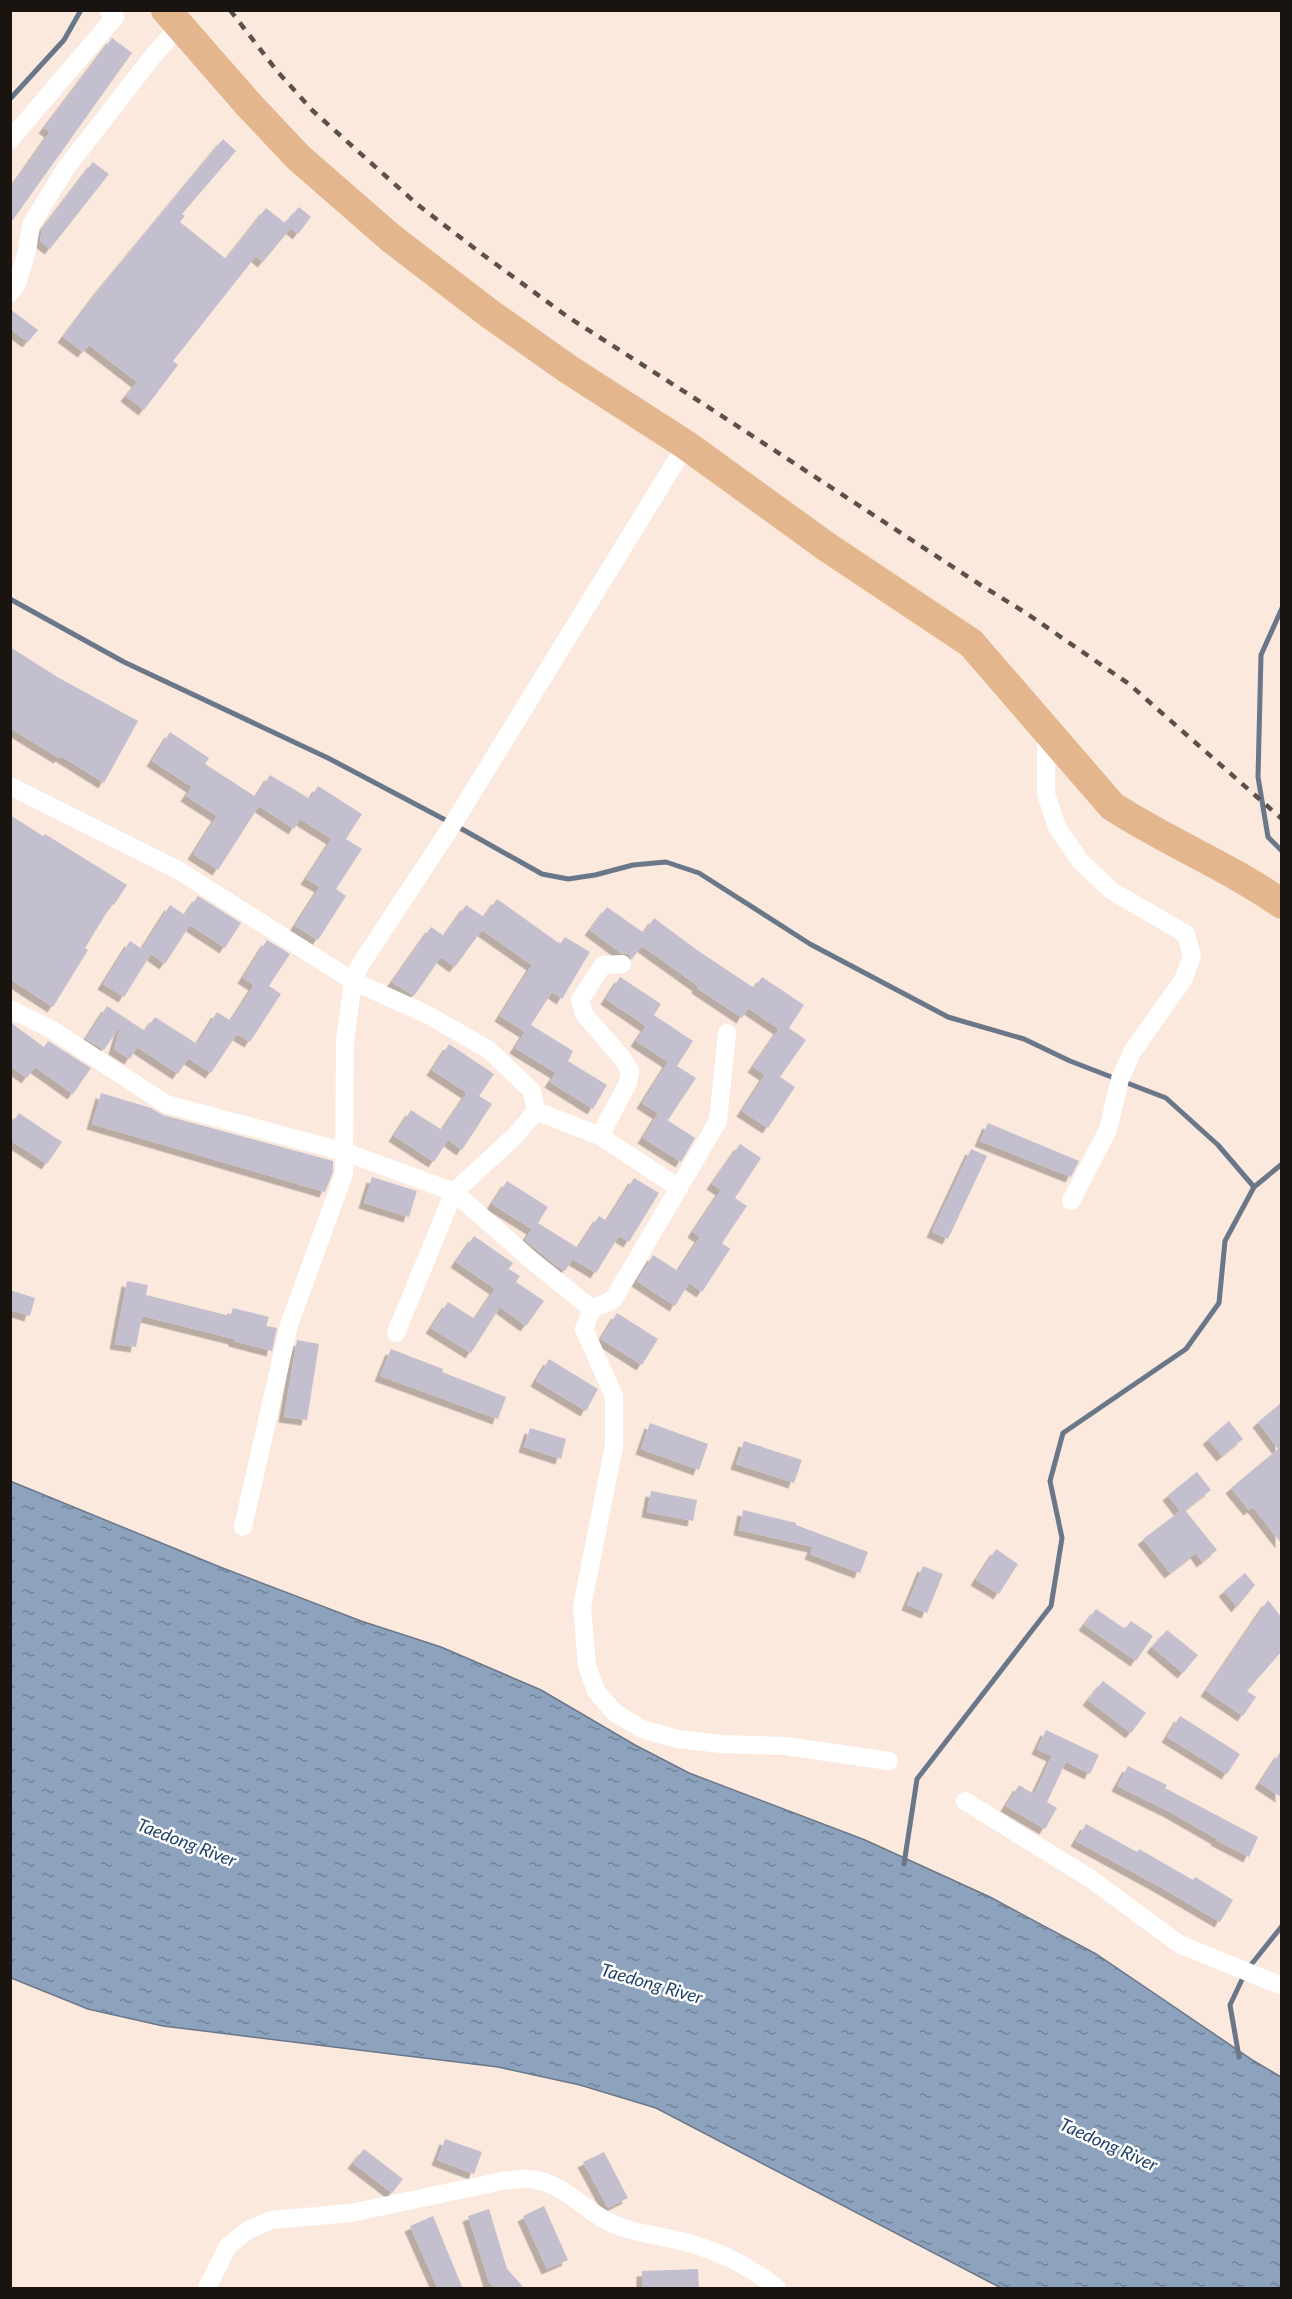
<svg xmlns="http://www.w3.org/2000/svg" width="1292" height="2299" font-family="Lato,sans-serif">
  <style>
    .water { fill: url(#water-ripples); stroke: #6a7789; stroke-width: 1.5 }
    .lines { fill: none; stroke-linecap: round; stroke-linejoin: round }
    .stream { stroke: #6a7789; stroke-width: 5 }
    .building { fill: #c4bfcf; filter: url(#shadow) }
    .minor { stroke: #fff; stroke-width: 18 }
    .primary { stroke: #e3b68d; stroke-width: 30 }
    .rail { stroke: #5b514b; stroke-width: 4.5; stroke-dasharray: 8 8; stroke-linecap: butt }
    .labels { text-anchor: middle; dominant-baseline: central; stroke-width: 5; stroke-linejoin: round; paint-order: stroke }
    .water-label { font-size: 18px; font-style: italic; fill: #224168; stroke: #fff }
  </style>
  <defs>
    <pattern id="water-ripples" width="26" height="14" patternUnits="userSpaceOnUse" patternTransform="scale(1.5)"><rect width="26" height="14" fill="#8da2bd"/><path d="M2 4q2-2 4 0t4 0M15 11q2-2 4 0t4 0" fill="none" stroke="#728398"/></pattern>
    <filter id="shadow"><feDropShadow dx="-5.5" dy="5.5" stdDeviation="0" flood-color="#0004"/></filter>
  </defs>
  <rect width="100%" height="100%" fill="#fbe9de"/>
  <!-- water -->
  <path class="water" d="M10,1481L220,1567L361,1621L441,1647L541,1690L635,1745L689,1773L865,1840L990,1897L1096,1954L1254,2061L1281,2077V2288H1001L656,2108L580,2085L498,2067L163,2026L88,2009L11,1978Z"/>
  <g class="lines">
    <!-- stream -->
    <g class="stream">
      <path d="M10,99L64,40L81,10"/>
      <path d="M10,599L124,662L328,758L453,824L542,874L568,879L595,875L633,865L666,862L699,873L810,944L948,1017L1024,1039L1070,1061L1166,1098L1218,1145L1254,1187"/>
      <path d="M1282,608L1261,655L1258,777L1268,837L1282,851"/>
      <path d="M904,1864L917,1779L1051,1606L1062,1538L1050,1481L1063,1433L1186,1349L1219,1303L1225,1241L1254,1187L1282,1164"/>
      <path d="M1239,2057L1230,2005L1246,1971L1282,1926"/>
    </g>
  </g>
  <!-- building -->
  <g class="building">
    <path d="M112,38L132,53L10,224V189L50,132L44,128Z"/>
    <path d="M223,139L236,151L182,214L185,216L180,222L226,259L266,208L285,223L299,207L311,217L298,234L291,228L263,262L256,256L173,361L178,365L144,410L126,396L137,382L89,345L83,352L63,337L100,288Z"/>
    <path d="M93,162L109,174L50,249L40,241L42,229Z"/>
    <path d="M10,309L38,330L28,342L10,329Z"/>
    <path d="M10,647L59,678L138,721L104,783L61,756L59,758L10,728Z"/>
    <path d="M170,732L209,758L205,764L256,797L270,775L310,799L318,786L362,814L346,839L362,849L336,889L346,896L318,940L295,926L320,887L306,879L332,839L300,819L294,829L259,806L218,870L193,854L217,816L186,796L192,787L152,761Z"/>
    <path d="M10,815L43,836L45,834L127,885L114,905L112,904L85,948L88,950L53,1007L10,979Z"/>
    <path d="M198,896L241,923L225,948L190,925L165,964L151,954L124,997L103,984L130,941L142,949L170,905L185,915Z"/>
    <path d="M497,899L560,944L565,937L590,952L562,999L552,992L531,1025L573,1051L568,1061L607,1085L593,1109L550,1082L556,1073L515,1048L525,1032L500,1016L532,965L482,930L455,967L441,957L414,996L392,982L431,927L444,936L466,905L484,917Z"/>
    <path d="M607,907L644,933L654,918L697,950L754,988L762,977L804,1005L789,1028L806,1040L780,1077L795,1087L768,1128L742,1111L765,1075L753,1067L779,1029L748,1008L742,1018L697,988L698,986L642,946L632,959L628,954L621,953L590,930Z"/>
    <path d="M267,940L290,954L269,986L281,994L250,1042L237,1034L211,1073L188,1058L178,1074L137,1047L130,1059L114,1049L121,1025L104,1050L86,1039L107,1006L145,1031L155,1017L197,1044L217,1012L231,1021L254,985L243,978Z"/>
    <path d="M620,977L661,1004L654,1015L693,1041L677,1066L696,1078L668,1120L642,1103L668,1062L636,1041L646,1026L606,999Z"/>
    <path d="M10,1022L44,1047L48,1041L91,1068L73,1094L35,1067L27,1078L10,1066Z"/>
    <path d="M449,1044L494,1074L479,1096L492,1104L462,1150L448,1140L434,1162L394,1136L411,1110L442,1130L467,1093L432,1070Z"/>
    <path d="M101,1093L151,1108L163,1115L333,1161V1172L325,1192L92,1124Z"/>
    <path d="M19,1113L62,1142L47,1164L10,1140V1126Z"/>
    <path d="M658,1114L695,1138L681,1162L643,1138Z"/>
    <path d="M988,1123L1079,1161L1071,1177L980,1141Z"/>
    <path d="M740,1144L761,1158L735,1198L747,1206L722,1243L730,1249L702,1292L689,1283L675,1306L637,1281L653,1255L678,1271L700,1237L693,1232L721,1190L712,1184Z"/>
    <path d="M971,1149L987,1156L948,1239L932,1232Z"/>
    <path d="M372,1177L417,1191L409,1217L364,1203Z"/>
    <path d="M634,1178L659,1193L629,1242L619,1236L596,1273L573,1259L565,1271L557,1266L525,1240L532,1229L492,1204L507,1181L548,1207L538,1223L578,1248L599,1216L607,1221Z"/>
    <path d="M474,1236L513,1263L505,1274L509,1269L520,1276L516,1282L544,1301L526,1326L500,1307L471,1353L431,1328L448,1302L475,1319L495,1289L456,1262Z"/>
    <path d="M127,1281L148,1285L146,1295L230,1316L233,1308L269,1317L266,1326L277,1328L272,1351L234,1341V1339L142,1316L136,1347L115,1344Z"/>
    <path d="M10,1290L35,1298L30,1316L10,1310Z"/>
    <path d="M617,1313L658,1339L642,1365L601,1339Z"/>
    <path d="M297,1340L319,1344L307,1420L284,1417Z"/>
    <path d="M391,1349L443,1369L442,1372L506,1397L498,1419L380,1376Z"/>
    <path d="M549,1359L598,1389L586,1411L536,1381Z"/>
    <path d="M1281,1403V1543L1253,1507L1249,1510L1231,1488L1278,1449L1258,1422Z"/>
    <path d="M1229,1421L1243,1439L1222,1456L1208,1439Z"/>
    <path d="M650,1423L708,1444L699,1470L641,1449Z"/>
    <path d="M530,1428L566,1439L561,1459L524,1447Z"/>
    <path d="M744,1441L802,1460L794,1483L736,1464Z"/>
    <path d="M1197,1472L1211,1490L1185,1510L1217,1550L1202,1562L1196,1553L1170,1573L1143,1539L1180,1511L1168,1495Z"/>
    <path d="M651,1491L697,1500L693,1521L647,1512Z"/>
    <path d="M743,1510L796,1523V1525L868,1552L860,1573L810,1554L813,1547L739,1530Z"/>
    <path d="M996,1549L1018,1564L999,1594L976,1580Z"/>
    <path d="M923,1566L943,1574L927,1613L907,1605Z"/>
    <path d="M1245,1573L1255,1585L1237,1607L1224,1591Z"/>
    <path d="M1268,1600L1281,1617V1652L1247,1691L1256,1697L1243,1716L1206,1691Z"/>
    <path d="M1096,1609L1125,1629L1131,1621L1153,1636L1136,1661L1084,1625Z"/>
    <path d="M1167,1630L1198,1655L1183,1673L1152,1647Z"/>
    <path d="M1103,1681L1146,1713L1131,1733L1088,1700Z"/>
    <path d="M1180,1716L1240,1754L1227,1774L1167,1737Z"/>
    <path d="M1046,1730L1099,1755L1090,1774L1066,1762L1047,1802L1057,1808L1045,1829L1006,1806L1019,1785L1034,1794L1052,1756L1037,1749Z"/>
    <path d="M1281,1751V1797L1260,1783Z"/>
    <path d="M1128,1766L1167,1785L1165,1788L1258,1837L1249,1857L1216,1840L1217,1839L1170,1812L1117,1786Z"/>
    <path d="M1086,1824L1137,1852L1139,1849L1193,1880L1195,1877L1233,1900L1220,1922L1162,1888L1076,1841Z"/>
    <path d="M445,2139L482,2152L474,2174L437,2160Z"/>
    <path d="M364,2149L403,2179L392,2193L353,2163Z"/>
    <path d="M604,2152L628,2198L608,2208L583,2162Z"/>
    <path d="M544,2206L568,2260L547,2269L523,2216Z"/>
    <path d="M489,2209L507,2269L525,2289H495L489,2282L468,2216Z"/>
    <path d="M433,2216L463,2289H438L410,2226Z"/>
    <path d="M698,2269L699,2289H642V2271Z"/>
  </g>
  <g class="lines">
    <!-- minor -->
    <g class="minor">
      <path d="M10,140L115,17L108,10"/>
      <path d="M10,293L17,284L27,251L31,225L66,168L153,56L179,27"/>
      <path d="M1046,730V794L1057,827L1080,861L1112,891L1186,934L1192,956L1183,980L1132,1052L1120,1079L1108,1130L1071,1201"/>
      <path d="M10,786L178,870L353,981L428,1015L489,1050L532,1091L536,1111L514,1137L454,1192L396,1333"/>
      <path d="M10,1009L51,1029L166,1104L345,1152L454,1192L530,1259L592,1309L584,1329L614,1396V1446L582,1607L587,1666L596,1691L615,1713L642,1729L677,1739L721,1744L785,1746L889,1761"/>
      <path d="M536,1111L600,1136L679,1188"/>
      <path d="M600,1136L628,1083L630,1071L623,1059L584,1014L580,1000L603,965L622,964"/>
      <path d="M592,1309L613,1300L718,1121L727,1033"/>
      <path d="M243,1527L289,1325L344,1174L345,1041L353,981L359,967L453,824L686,445"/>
      <path d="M965,1801L1091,1879L1179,1944L1282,1986"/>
      <path d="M207,2288L228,2246L248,2230L271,2220L351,2213L507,2180C515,2180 523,2178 530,2179C564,2182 586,2213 615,2225C640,2235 666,2236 692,2244C723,2253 752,2268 777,2288"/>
    </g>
    <!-- primary -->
    <path class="primary" d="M166,10L248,104L299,158L392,239L490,314L568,369L686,445L827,547L971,643L1112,806C1167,842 1228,866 1282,904"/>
    <!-- rail -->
    <path class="rail" d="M230,10L277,71L313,111L418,205L482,254L568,317L702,403L979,584L1026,613L1129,684L1282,819"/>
  </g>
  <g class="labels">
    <!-- water labels -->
    <g class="water-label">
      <text transform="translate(187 1842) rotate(21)">Taedong River</text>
      <text transform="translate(652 1983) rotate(16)">Taedong River</text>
      <text transform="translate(1109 2144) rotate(24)">Taedong River</text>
    </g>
  </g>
  <!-- border -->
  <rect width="1292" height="2299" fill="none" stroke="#1a1410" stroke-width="24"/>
</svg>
